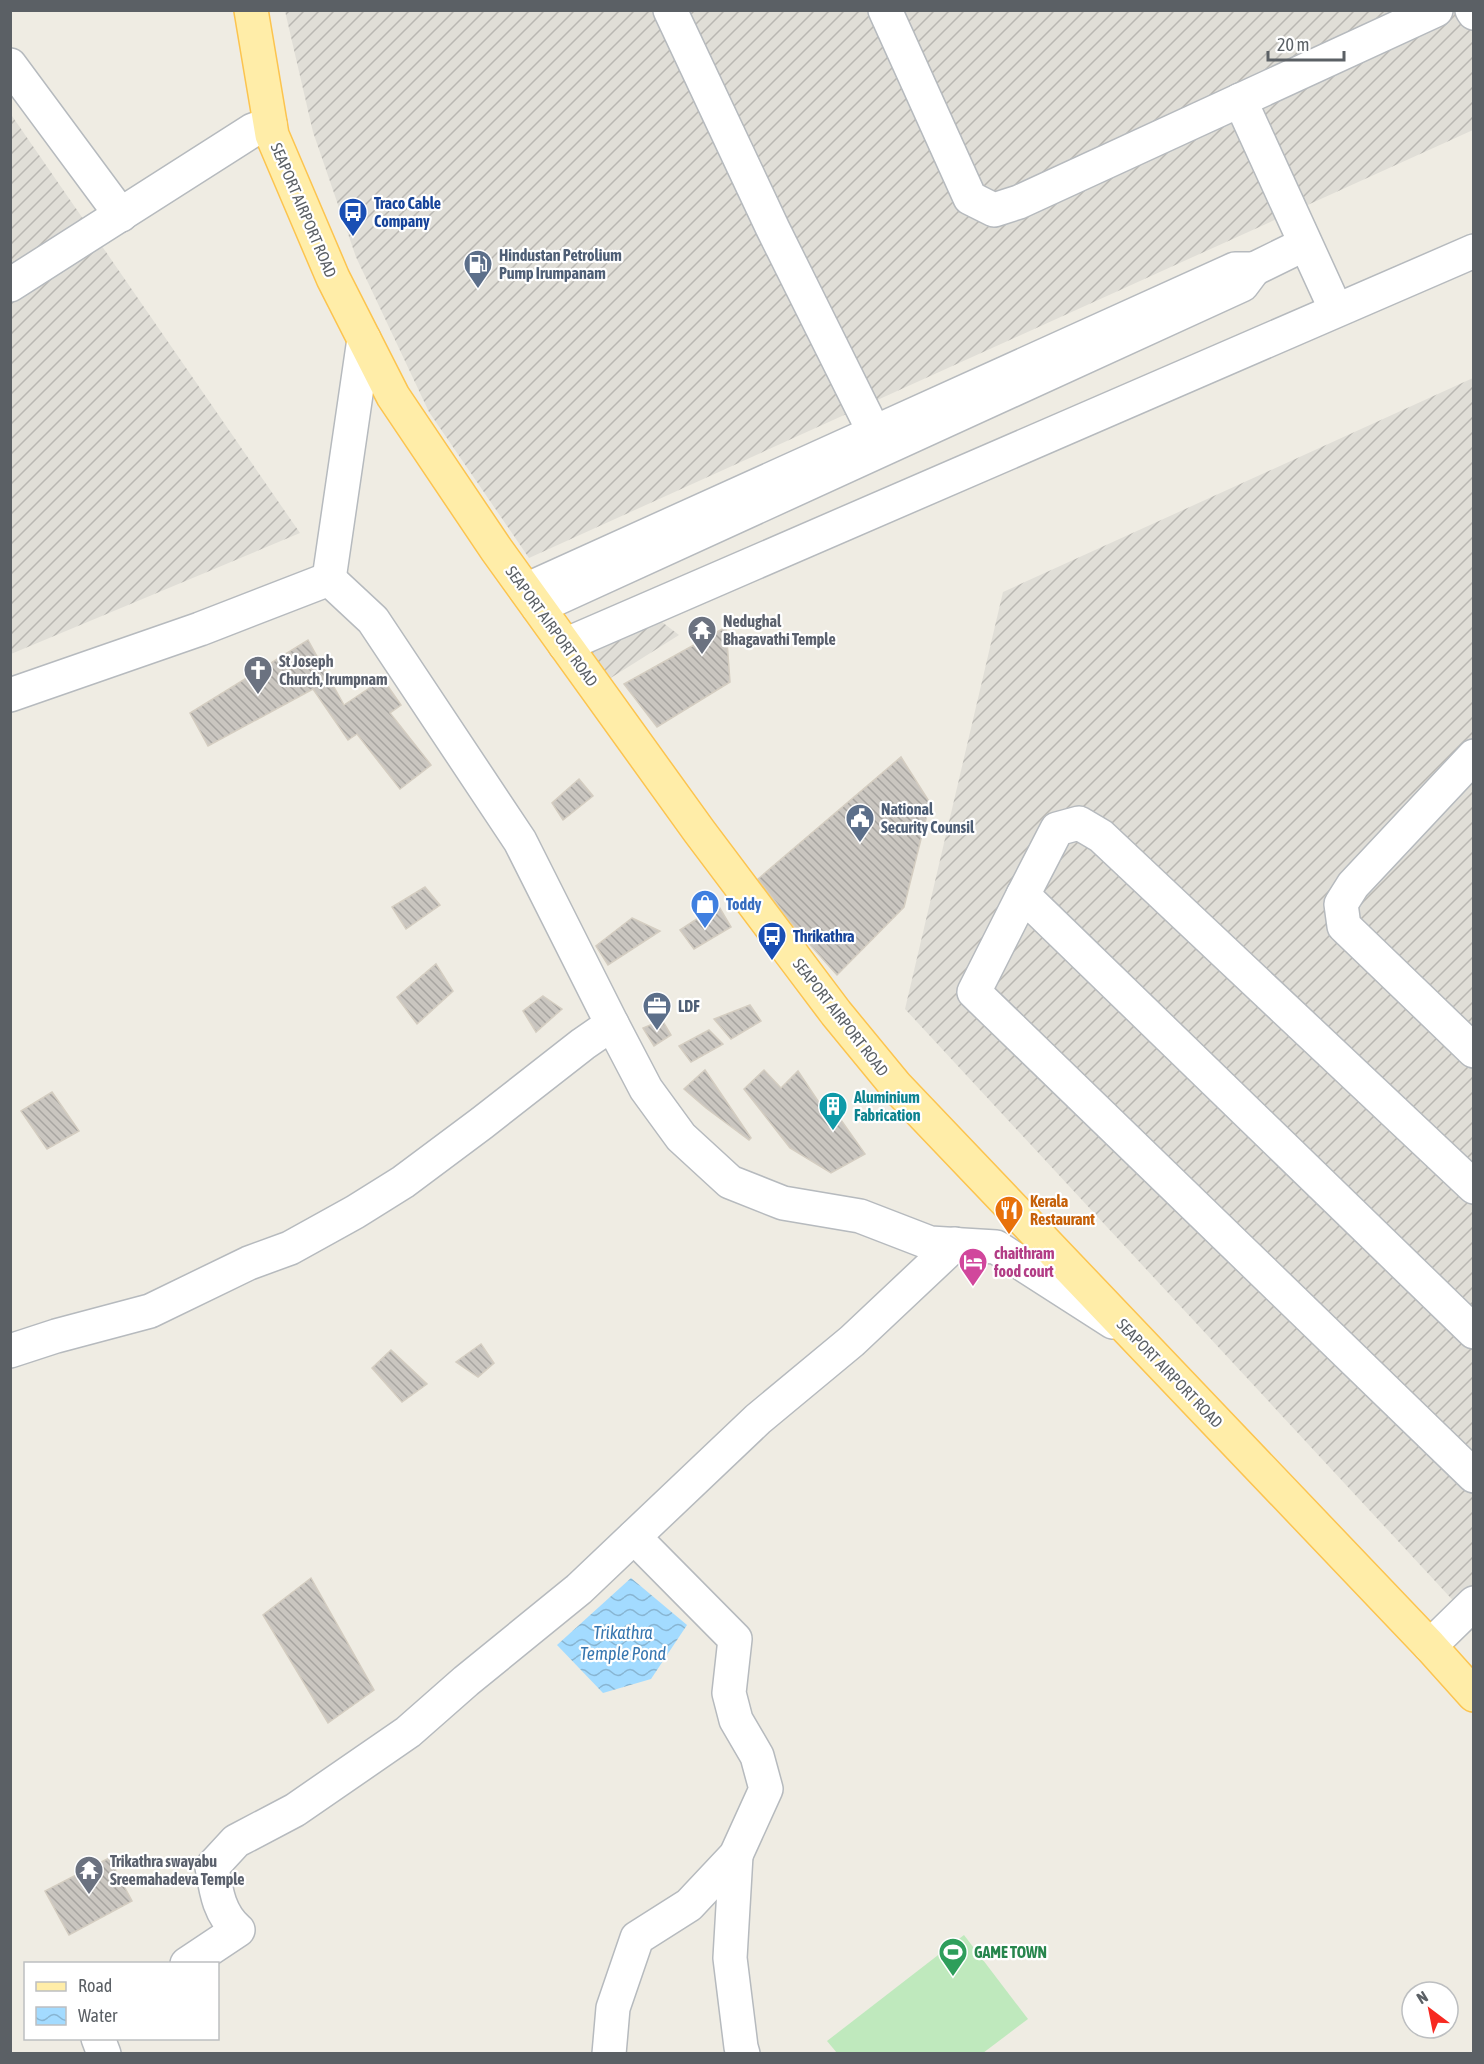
<svg xmlns="http://www.w3.org/2000/svg" width="1484" height="2064" font-family="'Asap Condensed',sans-serif">
  <style>
    .industrial { fill: url(#industrial-furrows) }
    .pitch { fill: #bfe9bd }
    .water { fill: url(#water-waves) }
    .building { fill: url(#building-back-hatch); stroke: #d4cdc1; stroke-width: 1.5 }
    .lines { fill: none; stroke-linecap: round; stroke-linejoin: round }
    .minor-casing { stroke: #b6babe; stroke-width: 36 }
    .major-casing { stroke: #fcc44f; stroke-width: 36 }
    .minor { stroke: #fff; stroke-width: 33 }
    .major { stroke: #ffeda8; stroke-width: 33 }
    .labels { text-anchor: middle; dominant-baseline: central; stroke-width: 4.5; stroke-linejoin: round; paint-order: stroke }
    .transit-label { font-size: 16px; font-weight: bold; fill: #164399; stroke: #fff; text-anchor: start }
    .street-label { font-size: 16px; fill: #5b6065; stroke: #fff }
    .service-label { font-size: 16px; font-weight: bold; fill: #4e5e75; stroke: #fff; text-anchor: start }
    .worship-label { font-size: 16px; font-weight: bold; fill: #5b616d; stroke: #fff; text-anchor: start }
    .shop-label { font-size: 16px; font-weight: bold; fill: #366cbe; stroke: #fff; text-anchor: start }
    .culture-label { font-size: 16px; font-weight: bold; fill: #0d838f; stroke: #fff; text-anchor: start }
    .food-label { font-size: 16px; font-weight: bold; fill: #c56008; stroke: #fff; text-anchor: start }
    .hotel-label { font-size: 16px; font-weight: bold; fill: #b23c85; stroke: #fff; text-anchor: start }
    .leisure-label { font-size: 16px; font-weight: bold; fill: #27864d; stroke: #fff; text-anchor: start }
    .water-label { font-size: 18px; font-style: italic; fill: #3676b0; stroke: #fff }
  </style>
  <defs>
    <pattern id="industrial-furrows" width="10" height="10" patternUnits="userSpaceOnUse" patternTransform="scale(1.5)"><rect width="10" height="10" fill="#e0ded7"/><path d="M-1 1l2-2M0 10L10 0M9 11l2-2" fill="none" stroke="#b9b7b2"/></pattern>
    <pattern id="water-waves" width="16" height="10" patternUnits="userSpaceOnUse" patternTransform="scale(1.5)"><rect width="16" height="10" fill="#a3dbff"/><path d="M0 5q4-4 8 0t8 0" fill="none" stroke="#88b5d2"/></pattern>
    <pattern id="building-back-hatch" width="6" height="6" patternUnits="userSpaceOnUse" patternTransform="scale(1.5)"><rect width="6" height="6" fill="#cac6c0"/><path d="M-1 5l2 2M0 0l6 6M5-1l2 2" fill="none" stroke="#a7a4a0"/></pattern>
  </defs>
  <rect width="100%" height="100%" fill="#efece3"/>
  <!-- industrial -->
  <g class="industrial">
    <path d="M285,11H1473V130L529,558L429,412L356,257L313,132Z"/>
    <path d="M10,113L300,533L11,654H10Z"/>
    <path d="M1473,378V1622L905,1009L1003,592Z"/>
    <path d="M662,622L679,635L609,679L585,645Z"/>
  </g>
  <!-- pitch -->
  <path class="pitch" d="M964,1935L1028,2019L983,2053H837L827,2041Z"/>
  <!-- water -->
  <path class="water" d="M631,1578L687,1625L651,1679L603,1693L557,1645Z"/>
  <!-- building -->
  <g class="building">
    <path d="M726,627L730,682L657,727L624,684Z"/>
    <path d="M308,640L344,705L383,679L401,705L390,713L431,765L400,789L357,734L348,740L313,689L208,746L190,713Z"/>
    <path d="M901,757L930,803L904,907L837,975L797,930L758,879Z"/>
    <path d="M579,779L593,796L563,820L552,803Z"/>
    <path d="M425,887L440,905L406,929L392,907Z"/>
    <path d="M718,905L731,927L694,949L680,930Z"/>
    <path d="M632,918L660,931L608,965L596,946Z"/>
    <path d="M436,964L453,991L417,1024L397,997Z"/>
    <path d="M543,996L562,1009L536,1032L523,1011Z"/>
    <path d="M750,1005L761,1021L731,1039L714,1019Z"/>
    <path d="M662,1020L671,1035L654,1046L643,1028Z"/>
    <path d="M709,1030L723,1044L691,1062L679,1046Z"/>
    <path d="M705,1070L751,1138L749,1140L706,1108L684,1089Z"/>
    <path d="M764,1070L781,1088L798,1071L830,1119L836,1113L865,1154L831,1173L790,1148L744,1089Z"/>
    <path d="M52,1092L79,1131L47,1149L21,1111Z"/>
    <path d="M481,1344L494,1363L478,1377L456,1362Z"/>
    <path d="M391,1350L427,1384L402,1402L372,1368Z"/>
    <path d="M311,1578L374,1690L328,1723L263,1615Z"/>
    <path d="M109,1858L132,1901L69,1935L45,1891Z"/>
  </g>
  <g class="lines">
    <!-- minor casing -->
    <g class="minor-casing">
      <g id="minor">
        <path d="M670,10L773,229L874,432"/>
        <path d="M885,10L970,198L994,210L1019,202L1436,10"/>
        <path d="M1472,10L1474,13"/>
        <path d="M10,65L121,215"/>
        <path d="M1240,100L1336,310"/>
        <path d="M1254,269L1305,244"/>
        <path d="M10,285L253,130L270,124"/>
        <path d="M329,579L364,339"/>
        <path d="M526,590L1235,269H1254L1242,285L538,607"/>
        <path d="M565,645L1474,251"/>
        <path d="M10,695L200,629L329,579L373,620L520,841L612,1024"/>
        <path d="M1474,756L1353,885L1341,904L1344,926L1474,1051"/>
        <path d="M1023,895L1057,829L1079,823L1101,836L1474,1187"/>
        <path d="M1474,1332L1023,895L974,992L1474,1476"/>
        <path d="M10,1351L56,1336L150,1311L249,1263L290,1248L355,1212L403,1182L482,1123L583,1044L612,1024L646,1089L681,1137L730,1182L783,1203L860,1216L930,1243L996,1247L1113,1322"/>
        <path d="M1430,1646L1474,1603"/>
        <path d="M736,1855L730,1958L741,2047L743,2054"/>
        <path d="M187,1964L238,1930C219,1914 216,1891 212,1867L236,1841L295,1810L408,1732L466,1681L579,1589L758,1419L852,1341L955,1244"/>
        <path d="M98,2038L104,2054"/>
        <path d="M609,2054L613,2008L637,1938L689,1905L736,1855L766,1789L757,1756L736,1720L729,1693L735,1639L634,1537"/>
      </g>
    </g>
    <!-- major casing -->
    <g class="major-casing">
      <path id="major" d="M251,10L272,135L333,278L393,396L496,549L699,831L836,1013L896,1086L1430,1646L1474,1695"/>
    </g>
    <!-- minor -->
    <use href="#minor" class="minor"/>
    <!-- major -->
    <use href="#major" class="major"/>
  </g>
  <!-- icons -->
  <defs>
    <g id="bus-pin" transform="scale(1.5)"><path d="M0 17L-7.5 6A9.5 9.5 0 1 1 7.5 6Z" fill="#1a4fb4" stroke="#fff"/><path d="M-5-6H5V4H4V6H2V4H-2V6H-4V4H-5ZM-3.5-4V0h7V-4ZM-3.5 1.2v1.5H-2V1.2ZM2 1.2v1.5H3.5V1.2Z" fill="#fff"/></g>
    <g id="fuel-pin" transform="scale(1.5)"><path d="M0 17L-7.5 6A9.5 9.5 0 1 1 7.5 6Z" fill="#5c6f8a" stroke="#fff"/><path d="M-5.5-6h7V0h2V4h1.3V-2.5L3-4.5l.8-.8L6-3V5H2.5V1h-1V6h-7ZM-4.2-4.7v3.2H.2V-4.7Z" fill="#fff"/></g>
    <g id="temple-pin" transform="scale(1.5)"><path d="M0 17L-7.5 6A9.5 9.5 0 1 1 7.5 6Z" fill="#6b7280" stroke="#fff"/><path d="M0-6L5-2H3V0L6.5 2.5H4V6H1.5V3h-3V6H-4V2.5H-6.5L-3 0V-2H-5Z" fill="#fff"/></g>
    <g id="church-pin" transform="scale(1.5)"><path d="M0 17L-7.5 6A9.5 9.5 0 1 1 7.5 6Z" fill="#6b7280" stroke="#fff"/><path d="M-1.2-6h2.4v3.5h3.3v2.4h-3.3V6h-2.4V-.1h-3.3v-2.4h3.3Z" fill="#fff"/></g>
    <g id="civic-pin" transform="scale(1.5)"><path d="M0 17L-7.5 6A9.5 9.5 0 1 1 7.5 6Z" fill="#5c6f8a" stroke="#fff"/><path d="M-.6-6.5H3V-4.5H.6V-3L4-1V1h2V6H-6V1h2V-1L-.6-3ZM-1.2 2.5V6h2.4V2.5Z" fill="#fff"/></g>
    <g id="shop-pin" transform="scale(1.5)"><path d="M0 17L-7.5 6A9.5 9.5 0 1 1 7.5 6Z" fill="#3f7fe0" stroke="#fff"/><path d="M-5-2.5h2.3a2.7 3.5 0 0 1 5.4 0H5L5.5 6h-11ZM-1.5-2.5h3a1.5 2.3 0 0 0-3 0Z" fill="#fff"/></g>
    <g id="office-pin" transform="scale(1.5)"><path d="M0 17L-7.5 6A9.5 9.5 0 1 1 7.5 6Z" fill="#5c6f8a" stroke="#fff"/><path d="M-6-3h4V-5.5h4V-3h4V5H-6ZM-1-4.5V-3h2v-1.5ZM-6 0V1H6V0Z" fill="#fff"/></g>
    <g id="building-pin" transform="scale(1.5)"><path d="M0 17L-7.5 6A9.5 9.5 0 1 1 7.5 6Z" fill="#0f9aa8" stroke="#fff"/><path d="M-4-6H4V6H1V3H-1V6H-4ZM-2.5-4.3h1.7v1.8h-1.7ZM.8-4.3h1.7v1.8H.8ZM-2.5-1h1.7V.8h-1.7ZM.8-1h1.7V.8H.8Z" fill="#fff"/></g>
    <g id="restaurant-pin" transform="scale(1.5)"><path d="M0 17L-7.5 6A9.5 9.5 0 1 1 7.5 6Z" fill="#e8710a" stroke="#fff"/><path d="M-5-6h1v4h1v-4h1v4h1v-4h1v5L-1.5 .5V6h-2V.5L-5-1ZM5-6V6H3V1.5H1.5Q1.5-4 5-6Z" fill="#fff"/></g>
    <g id="hotel-pin" transform="scale(1.5)"><path d="M0 17L-7.5 6A9.5 9.5 0 1 1 7.5 6Z" fill="#d1479c" stroke="#fff"/><path d="M-6-4.5h1.5V1H6V5H4.5V3h-9V5H-6ZM-4 0a1.8 1.8 0 1 1 3.6 0ZM.5 0V-2.5h3Q6-2.5 6 0Z" fill="#fff"/></g>
    <g id="stadium-pin" transform="scale(1.5)"><path d="M0 17L-7.5 6A9.5 9.5 0 1 1 7.5 6Z" fill="#2e9e5b" stroke="#fff"/><path d="M0-5a6.5 5 0 1 0 0 10a6.5 5 0 1 0 0-10ZM-3.5-1.8h7v3.6h-7Z" fill="#fff"/></g>
  </defs>
  <g fill-rule="evenodd">
    <use href="#bus-pin" x="353" y="212"/>
    <use href="#fuel-pin" x="478" y="264"/>
    <use href="#temple-pin" x="702" y="630"/>
    <use href="#church-pin" x="258" y="670"/>
    <use href="#civic-pin" x="860" y="818"/>
    <use href="#shop-pin" x="705" y="904"/>
    <use href="#bus-pin" x="772" y="936"/>
    <use href="#office-pin" x="657" y="1006"/>
    <use href="#building-pin" x="833" y="1106"/>
    <use href="#restaurant-pin" x="1009" y="1210"/>
    <use href="#hotel-pin" x="973" y="1262"/>
    <use href="#temple-pin" x="89" y="1870"/>
    <use href="#stadium-pin" x="953" y="1952"/>
  </g>
  <g class="labels">
    <!-- transit labels -->
    <g class="transit-label">
      <text x="374" y="203">Traco Cable<tspan x="374" dy="18">Company</tspan></text>
      <text x="793" y="936">Thrikathra</text>
    </g>
    <!-- street labels -->
    <g class="street-label">
      <text transform="translate(304 210) rotate(67)">SEAPORT AIRPORT ROAD</text>
      <text transform="translate(552 626) rotate(54)">SEAPORT AIRPORT ROAD</text>
      <text transform="translate(841 1017) rotate(52)">SEAPORT AIRPORT ROAD</text>
      <text transform="translate(1170 1373) rotate(46)">SEAPORT AIRPORT ROAD</text>
    </g>
    <!-- service labels -->
    <g class="service-label">
      <text x="499" y="255">Hindustan Petrolium<tspan x="499" dy="18">Pump Irumpanam</tspan></text>
      <text x="881" y="809">National<tspan x="881" dy="18">Security Counsil</tspan></text>
      <text x="678" y="1006">LDF</text>
    </g>
    <!-- worship labels -->
    <g class="worship-label">
      <text x="723" y="621">Nedughal<tspan x="723" dy="18">Bhagavathi Temple</tspan></text>
      <text x="279" y="661">St Joseph<tspan x="279" dy="18">Church, Irumpnam</tspan></text>
      <text x="110" y="1861">Trikathra swayabu<tspan x="110" dy="18">Sreemahadeva Temple</tspan></text>
    </g>
    <!-- shop labels -->
    <g class="shop-label">
      <text x="726" y="904">Toddy</text>
    </g>
    <!-- culture labels -->
    <g class="culture-label">
      <text x="854" y="1097">Aluminium<tspan x="854" dy="18">Fabrication</tspan></text>
    </g>
    <!-- food labels -->
    <g class="food-label">
      <text x="1030" y="1201">Kerala<tspan x="1030" dy="18">Restaurant</tspan></text>
    </g>
    <!-- hotel labels -->
    <g class="hotel-label">
      <text x="994" y="1253">chaithram<tspan x="994" dy="18">food court</tspan></text>
    </g>
    <!-- leisure labels -->
    <g class="leisure-label">
      <text x="974" y="1952">GAME TOWN</text>
    </g>
    <!-- water labels -->
    <g class="water-label">
      <text x="623" y="1632">Trikathra<tspan x="623" dy="21">Temple Pond</tspan></text>
    </g>
  </g>
  <!-- border -->
  <rect width="1484" height="2064" fill="none" stroke="#5b6065" stroke-width="24"/>
  <!-- legend -->
  <rect x="24" y="1962" width="195" height="78" fill="#ffffff" stroke="#bdbfc1" stroke-width="1.5"/>
  <rect x="36" y="1982" width="30" height="9" fill="#ffeda8" stroke="#bdbfc1" stroke-width="1.5"/>
  <text x="78" y="1992" font-size="18" fill="#5b6065">Road</text>
  <rect x="36" y="2007" width="30" height="18" fill="url(#water-waves)" stroke="#bdbfc1" stroke-width="1.5"/>
  <text x="78" y="2022" font-size="18" fill="#5b6065">Water</text>
  <!-- north arrow -->
  <g transform="translate(1430 2010) rotate(328)"><circle r="28" fill="#ffffff" stroke="#bdbfc1" stroke-width="1.5"/>
  <path d="M0-4.5L10 22L0 15L-10 22Z" fill="#f72921"/>
  <text y="-9" font-size="16" font-weight="bold" text-anchor="middle" fill="#5b6065">N</text>
  </g>
  <!-- scale -->
  <path d="M1268 51v9h76v-9" fill="none" stroke="#5b6065" stroke-width="3"/>
  <text x="1277" y="51" font-size="18" fill="#5b6065" stroke="#ffffff" stroke-width="4.5" paint-order="stroke">20 m</text>
</svg>
